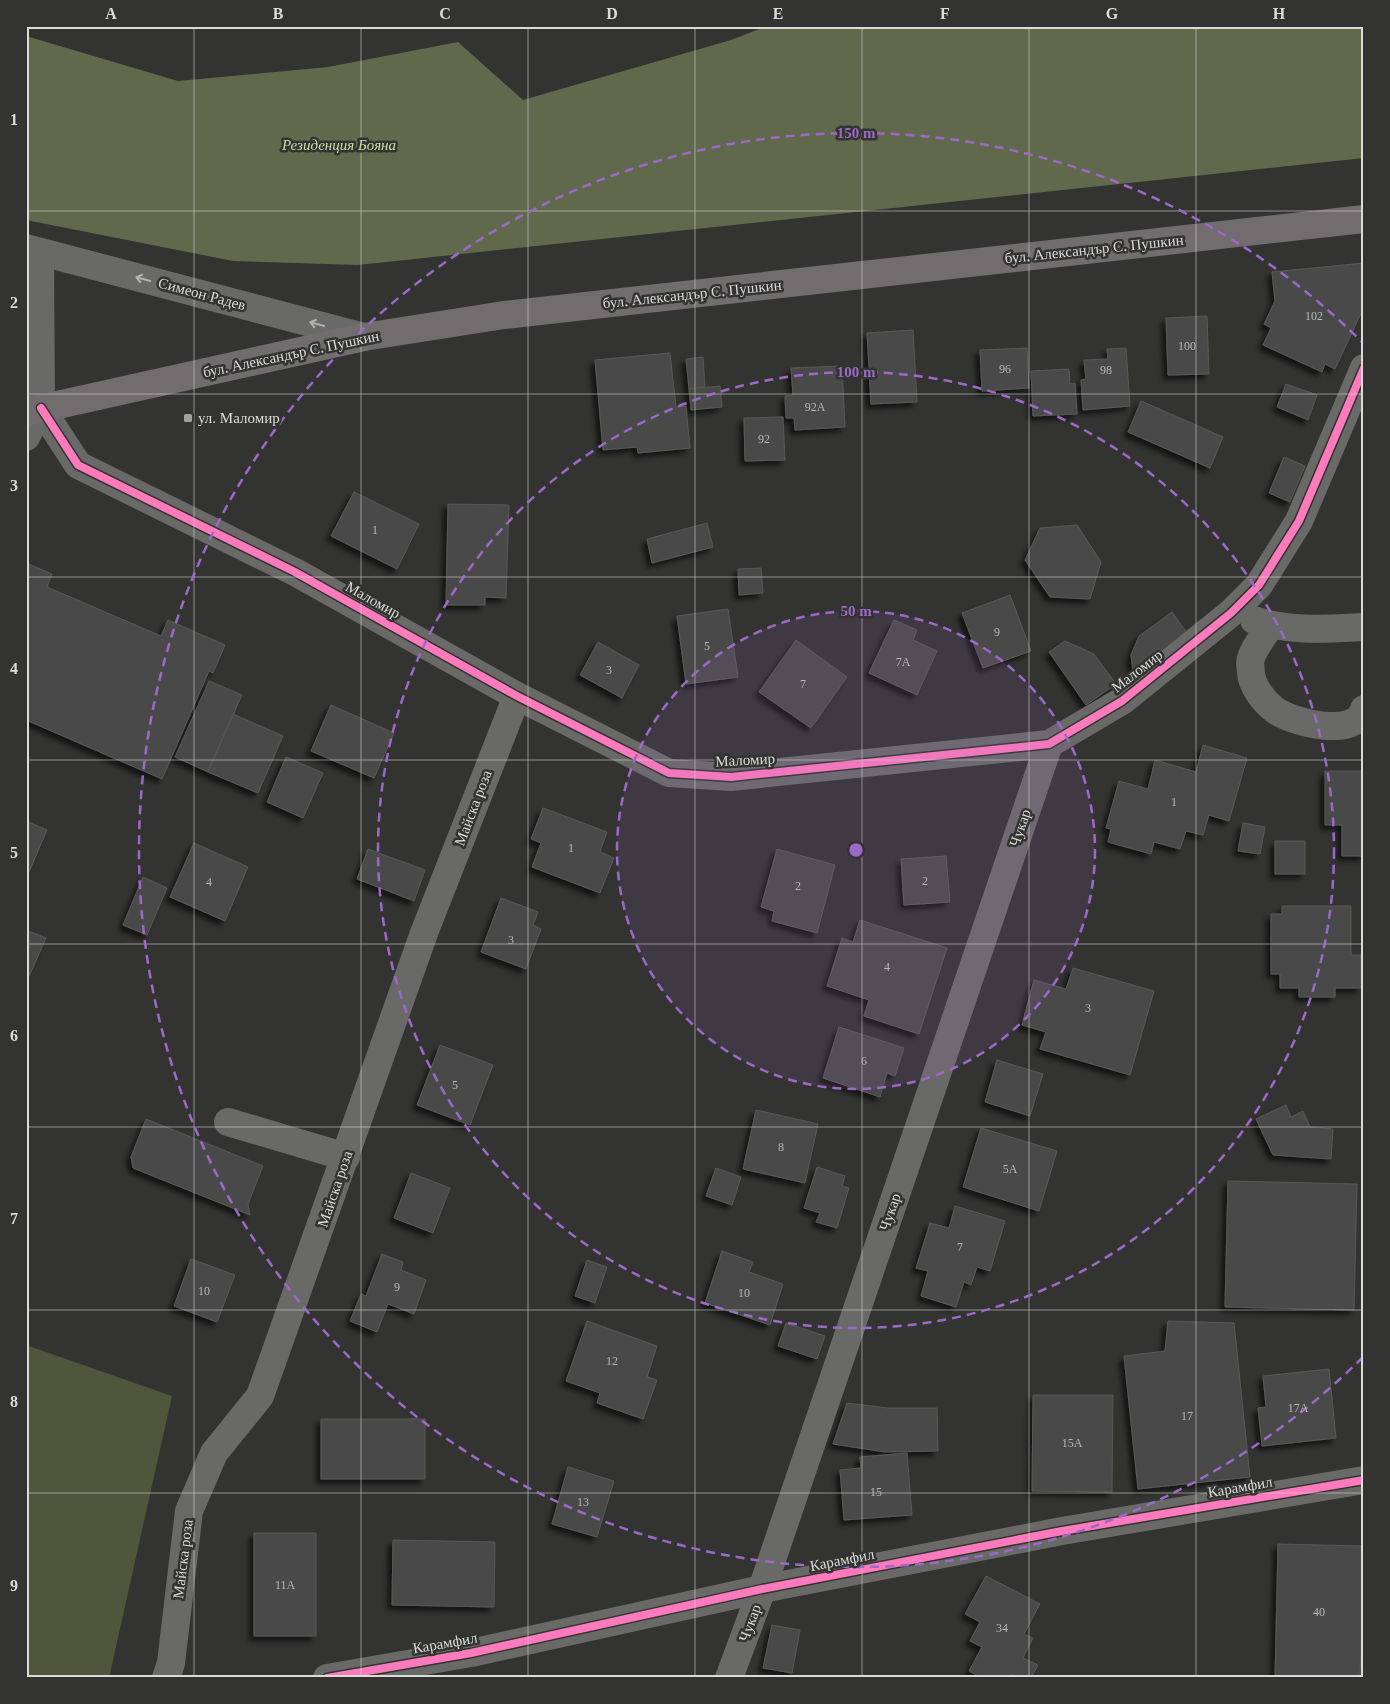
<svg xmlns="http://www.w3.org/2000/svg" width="1390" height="1704" font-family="'Times New Roman',serif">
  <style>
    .green { fill: #50563c }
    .forest { fill: #61694c }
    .building { fill: #4a4a49; stroke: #585957; filter: url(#shadow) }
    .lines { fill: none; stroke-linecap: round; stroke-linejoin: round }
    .minor { stroke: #696968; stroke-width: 28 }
    .major { stroke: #716c6e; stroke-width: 28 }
    .cycleway-casing { stroke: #333431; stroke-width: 11 }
    .cycleway { stroke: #fd7abc; stroke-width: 8 }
    .oneway { stroke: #b3b3b1 }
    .grid { fill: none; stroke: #dbdbd9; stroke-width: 1; stroke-opacity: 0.55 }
    .ring { fill: none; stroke: #9d69c8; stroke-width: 2.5; stroke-dasharray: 9 6 }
    .poi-dot { fill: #a0a09f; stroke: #333431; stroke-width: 2 }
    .labels { text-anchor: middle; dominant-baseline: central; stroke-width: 5; stroke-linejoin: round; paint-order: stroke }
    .number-label { font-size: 12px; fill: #b7b7b5 }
    .park-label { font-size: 15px; font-style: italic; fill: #cedfa3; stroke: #333431 }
    .street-label { font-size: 15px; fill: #dbdbd9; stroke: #333431 }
    .poi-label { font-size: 15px; fill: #dbdbd9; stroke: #333431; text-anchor: start }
    .centre { fill: #9d69c8; stroke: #333431; stroke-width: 2.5 }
    .ring-label { font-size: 15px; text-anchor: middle; font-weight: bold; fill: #9d69c8; stroke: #333431; stroke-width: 5; stroke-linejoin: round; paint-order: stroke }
    .neatline { fill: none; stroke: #dbdbd9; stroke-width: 2 }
    .grid-label { font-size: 16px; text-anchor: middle; font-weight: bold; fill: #dbdbd9 }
  </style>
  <defs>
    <filter id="shadow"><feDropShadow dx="-4.5" dy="4.5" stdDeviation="2.5" flood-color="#0009"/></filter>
  </defs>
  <rect width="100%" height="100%" fill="#333332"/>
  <!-- green -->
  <path class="green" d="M26,1345L172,1396L109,1678H26Z"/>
  <!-- forest -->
  <path class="forest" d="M767,26H1364V158L358,265L233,261L26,220V36L178,81L328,67L458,42L523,100L731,40Z"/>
  <!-- building -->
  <g class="building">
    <path d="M1364,263V307L1335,369L1325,364L1322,372L1263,345L1271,328L1264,324L1275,301L1272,272Z"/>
    <path d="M1207,316L1209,374L1168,375L1166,318Z"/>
    <path d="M913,330L917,402L871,404L867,333Z"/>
    <path d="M1027,348L1029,388L982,391L980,350Z"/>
    <path d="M1126,348L1130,406L1083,410L1081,380L1086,379L1084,360L1108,359L1107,349Z"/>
    <path d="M670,353L676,407L686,406L690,448L638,453L637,447L603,450L595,360Z"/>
    <path d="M703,357L705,387L689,389L686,359Z"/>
    <path d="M842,366L845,427L795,430L794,418H786L785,396L793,395L791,368Z"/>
    <path d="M1069,369L1070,384L1075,383L1077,414L1033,416L1031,371Z"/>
    <path d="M1286,384L1317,395L1308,420L1277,407Z"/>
    <path d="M720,386L722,407L691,410L689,389Z"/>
    <path d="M1141,401L1223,437L1210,468L1128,432Z"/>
    <path d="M783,417L785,460L745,461L744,418Z"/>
    <path d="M1284,457L1305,466L1290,502L1269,493Z"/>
    <path d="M354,492L419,524L397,569L331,536Z"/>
    <path d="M448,504L509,505L506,598L485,597V605H446Z"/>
    <path d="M707,523L713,547L652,563L647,539Z"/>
    <path d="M1077,525L1101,562L1090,599L1050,597L1025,560L1040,528Z"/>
    <path d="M26,563L52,574L47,587L161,636L168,620L225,645L213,673L209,671L162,779L26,720Z"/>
    <path d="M761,568L763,593L739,595L738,569Z"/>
    <path d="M1010,595L1031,651L983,668L962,613Z"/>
    <path d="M728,609L738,677L686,684L677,616Z"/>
    <path d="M1172,612L1187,633L1133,672L1131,655L1139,636Z"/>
    <path d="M894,620L917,630L913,640L937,651L917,695L869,673Z"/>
    <path d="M796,640L847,677L811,728L759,692Z"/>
    <path d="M1065,641L1094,654L1116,684L1086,705L1049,652Z"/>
    <path d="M598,642L639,665L622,698L580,675Z"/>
    <path d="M209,681L242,695L208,772L175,757Z"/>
    <path d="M331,705L394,733L374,778L311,751Z"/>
    <path d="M233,714L283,736L258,793L208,772Z"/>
    <path d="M1203,745L1247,758L1229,821L1209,815L1203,835L1186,831L1180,849L1154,842L1151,854L1108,842L1111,829L1106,828L1119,781L1148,789L1155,760L1196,772Z"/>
    <path d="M286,757L323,773L303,818L267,802Z"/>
    <path d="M1325,771H1364V856H1342V825H1325Z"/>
    <path d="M543,808L607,832L600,852L614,858L600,893L532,867L541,843L531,839Z"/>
    <path d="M26,821L47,830L26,879Z"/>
    <path d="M1243,823L1265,827L1260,854L1238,851Z"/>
    <rect x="1275" y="841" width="30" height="33"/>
    <path d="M194,843L248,867L225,921L170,897Z"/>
    <path d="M368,849L425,870L414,901L357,879Z"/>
    <path d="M777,849L835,865L817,933L772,921L774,911L761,907Z"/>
    <path d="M946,856L950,902L904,905L901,859Z"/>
    <path d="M143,877L167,888L147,935L123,925Z"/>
    <path d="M501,898L538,912L533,925L541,929L526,969L481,952Z"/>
    <path d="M1282,906H1351V955H1361V988H1335V997H1299V988H1280V974H1271V914H1282Z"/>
    <path d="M860,920L947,948L919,1034L864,1016L869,1000L827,986L842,938L853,942Z"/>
    <path d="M26,930L46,938L26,983Z"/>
    <path d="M1073,968L1154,991L1130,1075L1040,1049L1046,1032L1022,1025L1034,980L1066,989Z"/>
    <path d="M839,1027L904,1048L895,1076L887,1073L880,1097L823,1078Z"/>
    <path d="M440,1045L493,1065L470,1125L417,1105Z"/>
    <path d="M997,1060L1043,1074L1030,1116L985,1102Z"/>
    <path d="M1286,1105L1291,1117L1303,1111L1310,1127L1333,1129L1331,1159L1273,1155L1256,1119Z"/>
    <path d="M756,1110L818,1124L805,1183L743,1169Z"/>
    <path d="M146,1119L263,1166L248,1204L250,1215L133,1168L131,1157Z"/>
    <path d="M981,1128L1057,1151L1039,1211L963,1187Z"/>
    <path d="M817,1167L845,1176L842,1186L849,1188L837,1228L816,1222L820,1213L804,1208Z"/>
    <path d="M716,1168L741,1177L732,1205L706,1196Z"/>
    <path d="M411,1173L450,1188L433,1233L394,1218Z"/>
    <path d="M1228,1181L1357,1184L1354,1310L1225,1307Z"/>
    <path d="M955,1206L1005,1221L990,1271L977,1267L971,1285L964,1282L956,1307L921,1296L928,1271L916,1268L930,1223L949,1228Z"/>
    <path d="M722,1251L753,1262L749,1272L783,1284L770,1325L705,1303Z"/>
    <path d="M382,1254L403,1262L401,1270L426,1280L414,1314L388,1304L377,1332L350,1321L361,1294L366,1296Z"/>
    <path d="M191,1259L235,1275L217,1322L174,1306Z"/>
    <path d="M587,1260L607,1267L595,1303L575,1296Z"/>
    <path d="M587,1321L657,1346L647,1377L657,1380L643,1419L597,1403L600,1393L566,1381Z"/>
    <path d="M1168,1321L1234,1323L1250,1477L1138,1489L1124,1356L1165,1351Z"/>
    <path d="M786,1323L825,1336L817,1359L778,1346Z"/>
    <path d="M1329,1369L1336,1438L1262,1446L1258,1408L1266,1407L1263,1376Z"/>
    <path d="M1033,1395H1113L1112,1492L1032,1491Z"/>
    <path d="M847,1403L888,1408H937L938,1451L885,1452L833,1444Z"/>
    <rect x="321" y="1419" width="104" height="60"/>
    <path d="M907,1453L912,1515L844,1520L840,1470L861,1468L860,1457Z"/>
    <path d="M568,1467L614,1481L597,1537L552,1524Z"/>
    <rect x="254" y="1533" width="62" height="103"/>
    <path d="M393,1540L495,1542L494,1607L392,1605Z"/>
    <path d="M1278,1544L1364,1546L1360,1678H1275Z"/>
    <path d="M986,1576L1040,1604L1024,1634L1033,1638L1023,1658L1038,1665L1031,1678H1017L1011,1674L1009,1678H982L969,1671L982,1647L970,1641L980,1622L965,1614Z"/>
    <path d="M772,1625L800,1630L792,1673L763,1668Z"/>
  </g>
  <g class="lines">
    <!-- minor -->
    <g class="minor">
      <path d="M26,248L364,337"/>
      <path d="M41,408L78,465L295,572L517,696L669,773L731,777L1049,744L1122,701L1231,613L1259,585L1299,521L1364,368"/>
      <path d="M26,437L41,408L40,252"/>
      <path d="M1254,620C1292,632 1324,629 1364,627"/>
      <path d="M1271,625C1264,635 1255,646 1251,658C1249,662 1251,668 1251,673C1252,686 1264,702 1275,710C1293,723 1356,739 1364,709"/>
      <path d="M228,1122L346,1157"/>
      <path d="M166,1678L171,1663L189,1511L214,1453L260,1396L424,933L517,696"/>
      <path d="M327,1678L471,1653L762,1589L1062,1531L1364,1480"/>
      <path d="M729,1678L762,1589L1049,744"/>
    </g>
    <!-- major -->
    <path class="major" d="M26,412L364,337L504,315L1364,219"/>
    <!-- cycleway casing -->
    <g class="cycleway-casing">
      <g id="cycleway">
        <path d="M41,408L78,465L295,572L517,696L669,773L731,777L1049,744L1122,701L1231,613L1259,585L1299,521L1364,368"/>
        <path d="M327,1678L471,1653L762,1589L1062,1531L1364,1480"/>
      </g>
    </g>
    <!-- cycleway -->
    <use href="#cycleway" class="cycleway"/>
  </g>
  <!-- one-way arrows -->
  <defs><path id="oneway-shaft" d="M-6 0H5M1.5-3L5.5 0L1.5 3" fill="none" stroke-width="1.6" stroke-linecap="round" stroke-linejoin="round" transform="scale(1.25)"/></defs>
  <g class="oneway">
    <use href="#oneway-shaft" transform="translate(143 279) rotate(-165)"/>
    <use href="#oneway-shaft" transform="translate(317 324) rotate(-165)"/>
  </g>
  <!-- grid -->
  <path class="grid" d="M194,26V1678M361,26V1678M528,26V1678M695,26V1678M862,26V1678M1029,26V1678M1196,26V1678M26,211H1364M26,394H1364M26,577H1364M26,760H1364M26,944H1364M26,1127H1364M26,1310H1364M26,1493H1364"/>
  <!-- distance rings -->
  <circle cx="856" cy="850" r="239" fill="#9d69c8" fill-opacity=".12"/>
  <g class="ring">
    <circle cx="856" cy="850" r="239"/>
    <circle cx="856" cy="850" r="478"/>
    <path d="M1363 1357A717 717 0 1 1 1363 343"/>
  </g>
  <!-- markers -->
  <rect class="poi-dot" x="183" y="413" width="10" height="10" rx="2.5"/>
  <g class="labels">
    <!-- number labels -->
    <g class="number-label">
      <text x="1314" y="316">102</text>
      <text x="1187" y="346">100</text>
      <text x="1005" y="369">96</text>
      <text x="1106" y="370">98</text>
      <text x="815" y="407">92А</text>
      <text x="764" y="439">92</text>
      <text x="375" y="530">1</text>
      <text x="997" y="632">9</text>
      <text x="707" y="646">5</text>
      <text x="903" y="662">7А</text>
      <text x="609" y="670">3</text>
      <text x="803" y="684">7</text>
      <text x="1174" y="802">1</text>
      <text x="571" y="848">1</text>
      <text x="925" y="881">2</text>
      <text x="209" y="882">4</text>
      <text x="798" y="886">2</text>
      <text x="511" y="940">3</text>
      <text x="887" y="967">4</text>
      <text x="1088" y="1008">3</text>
      <text x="864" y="1061">6</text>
      <text x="455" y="1085">5</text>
      <text x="781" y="1147">8</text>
      <text x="1010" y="1169">5А</text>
      <text x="960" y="1247">7</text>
      <text x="397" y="1287">9</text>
      <text x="204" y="1291">10</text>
      <text x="744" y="1293">10</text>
      <text x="612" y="1361">12</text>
      <text x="1298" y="1408">17А</text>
      <text x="1187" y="1416">17</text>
      <text x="1072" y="1443">15А</text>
      <text x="876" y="1492">15</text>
      <text x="583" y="1502">13</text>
      <text x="285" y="1585">11А</text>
      <text x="1319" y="1612">40</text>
      <text x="1002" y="1628">34</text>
    </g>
    <!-- park labels -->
    <g class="park-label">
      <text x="339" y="145">Резиденция Бояна</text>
    </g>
    <!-- street labels -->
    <g class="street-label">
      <text transform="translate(1094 249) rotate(-6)">бул. Александър С. Пушкин</text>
      <text transform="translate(202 294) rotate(15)">Симеон Радев</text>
      <text transform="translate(692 294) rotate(-6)">бул. Александър С. Пушкин</text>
      <text transform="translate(291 354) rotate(-12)">бул. Александър С. Пушкин</text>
      <text transform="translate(373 600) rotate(29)">Маломир</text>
      <text transform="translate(1137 671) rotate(-38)">Маломир</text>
      <text transform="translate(745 760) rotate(-3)">Маломир</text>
      <text transform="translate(473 808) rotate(-69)">Майска роза</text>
      <text transform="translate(1020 828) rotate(-71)">Чукар</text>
      <text transform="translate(335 1189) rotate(-71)">Майска роза</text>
      <text transform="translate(890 1212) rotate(-71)">Чукар</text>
      <text transform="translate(1240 1487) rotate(-10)">Карамфил</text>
      <text transform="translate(183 1559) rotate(-83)">Майска роза</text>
      <text transform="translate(842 1560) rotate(-11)">Карамфил</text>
      <text transform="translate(750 1623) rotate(-70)">Чукар</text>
      <text transform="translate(445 1643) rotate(-10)">Карамфил</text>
    </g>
    <!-- poi labels -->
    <g class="poi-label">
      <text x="198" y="418">ул. Маломир</text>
    </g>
  </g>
  <circle cx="856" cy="850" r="8" class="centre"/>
  <g class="ring-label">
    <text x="856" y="138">150 m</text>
    <text x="856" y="377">100 m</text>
    <text x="856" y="616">50 m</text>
  </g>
  <!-- border -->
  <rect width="1390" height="1704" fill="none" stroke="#333431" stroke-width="55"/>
  <rect x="28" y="28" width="1334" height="1648" class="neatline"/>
  <g class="grid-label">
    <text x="111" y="19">A</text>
    <text x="278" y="19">B</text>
    <text x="445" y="19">C</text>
    <text x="612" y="19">D</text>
    <text x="778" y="19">E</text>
    <text x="945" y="19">F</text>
    <text x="1112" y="19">G</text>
    <text x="1279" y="19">H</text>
    <text x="14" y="125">1</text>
    <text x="14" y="308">2</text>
    <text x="14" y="491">3</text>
    <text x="14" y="674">4</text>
    <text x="14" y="858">5</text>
    <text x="14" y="1041">6</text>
    <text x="14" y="1224">7</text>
    <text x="14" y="1407">8</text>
    <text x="14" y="1591">9</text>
  </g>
</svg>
